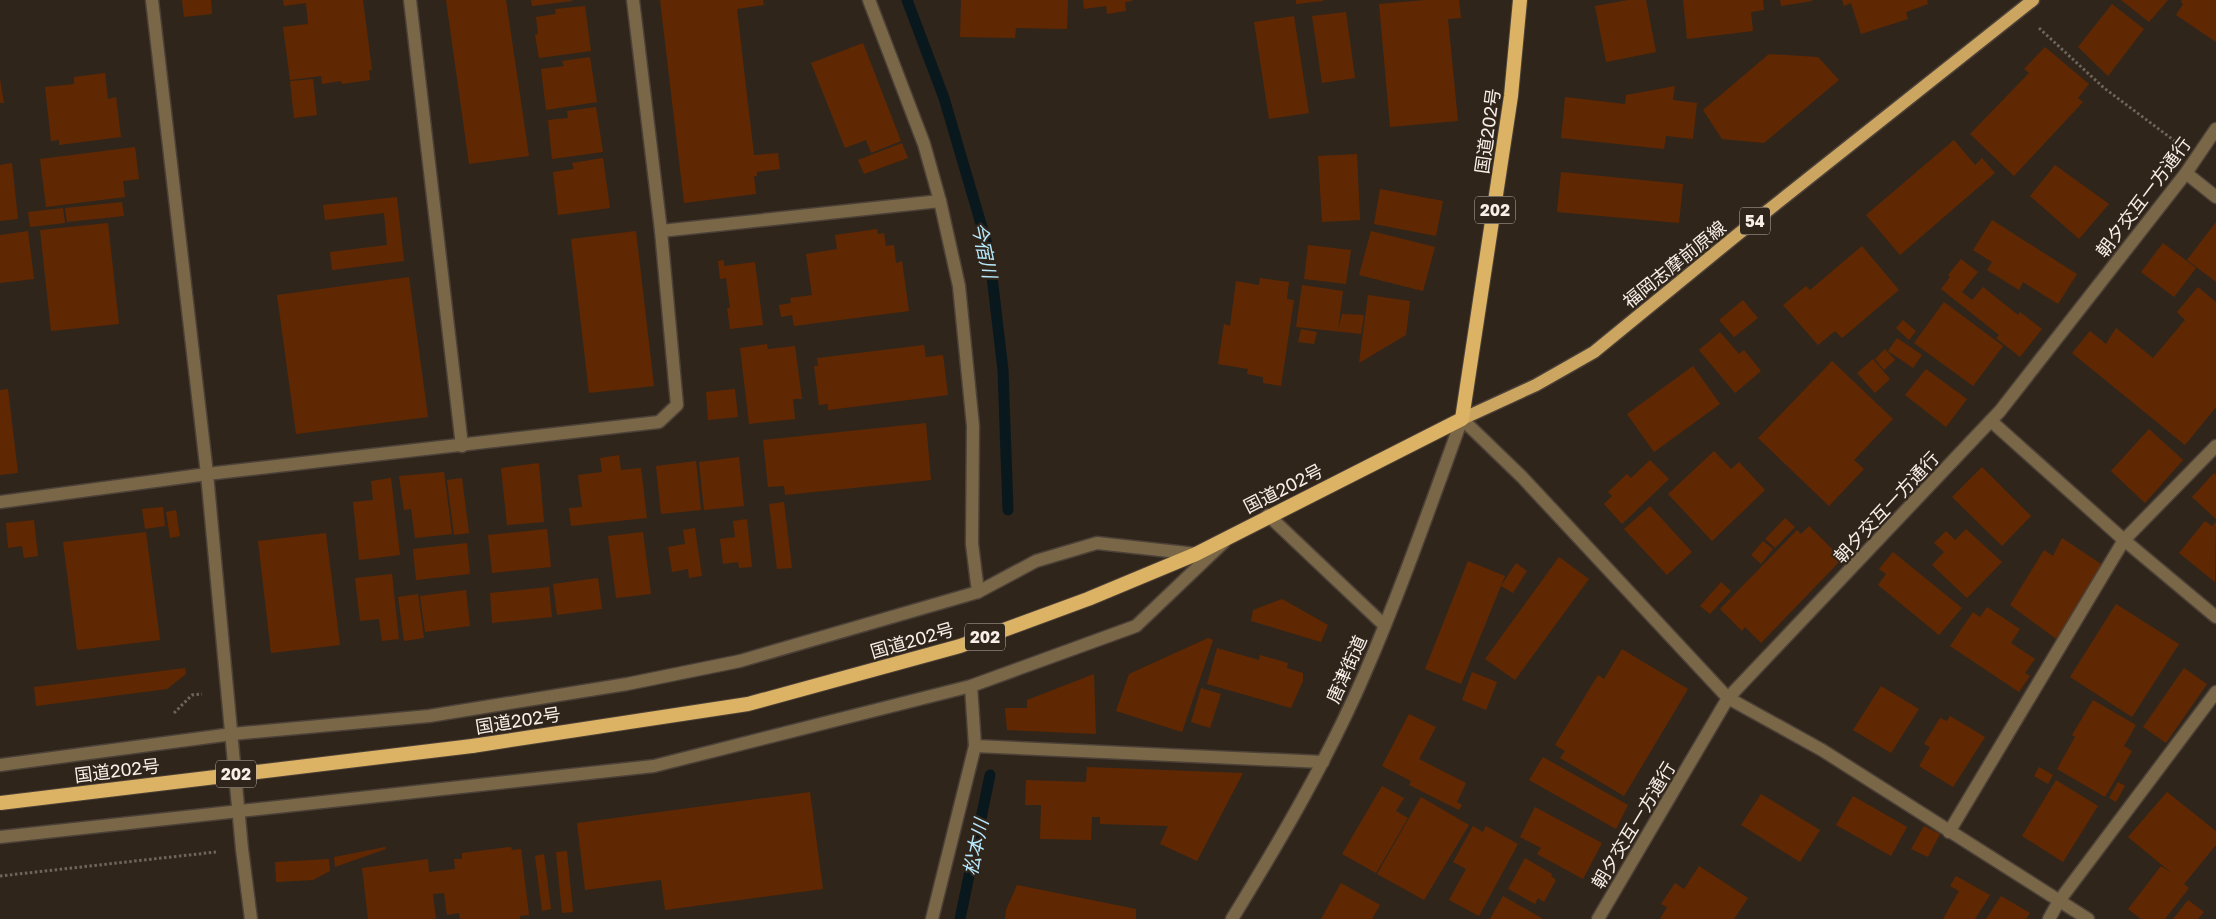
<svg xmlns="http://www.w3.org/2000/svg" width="2216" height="919" font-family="'Golos Text','Noto Sans JP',sans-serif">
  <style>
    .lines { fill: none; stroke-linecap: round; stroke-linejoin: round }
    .stream { stroke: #09181d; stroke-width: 11 }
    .building { fill: #602802 }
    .minor-casing { stroke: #4c4138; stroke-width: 15 }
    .tertiary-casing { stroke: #4c4138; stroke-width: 15 }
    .primary-casing { stroke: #4c4138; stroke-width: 15 }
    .trunk-casing { stroke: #4c4138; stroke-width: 16 }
    .path { stroke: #6f655c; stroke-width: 3; stroke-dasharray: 2.5 2.5; stroke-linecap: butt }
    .minor { stroke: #796747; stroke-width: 12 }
    .tertiary { stroke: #796747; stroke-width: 12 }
    .primary { stroke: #cca660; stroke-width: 12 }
    .trunk { stroke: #dcb264; stroke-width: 14 }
    .trunk-bridge-casing { stroke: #4c4138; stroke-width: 16; stroke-linecap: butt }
    .trunk-bridge { stroke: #dcb264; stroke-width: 14 }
    .labels { text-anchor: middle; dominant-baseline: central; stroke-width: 4.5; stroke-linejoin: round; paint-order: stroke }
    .shield { fill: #30251b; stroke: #bbb2aa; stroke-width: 1 }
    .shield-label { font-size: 16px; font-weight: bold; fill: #f7efe8 }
    .street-label { font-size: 18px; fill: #f7efe8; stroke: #30251b }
    .water-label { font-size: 19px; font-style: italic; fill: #b6e9fd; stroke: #30251b }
  </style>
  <rect width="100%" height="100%" fill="#30251b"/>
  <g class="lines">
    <!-- stream -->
    <g class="stream">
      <path d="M907,0L944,98L989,251L1003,370L1008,510"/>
      <path d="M960,919L990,775"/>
    </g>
  </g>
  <!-- building -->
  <g class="building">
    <path d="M182,0H211L212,14L184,17Z"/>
    <path d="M283,0H363L372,70H369L370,80L342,84L341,81L322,84L321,76L290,80L283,27L308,24L306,3L284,6Z"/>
    <path d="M446,0H506L529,156L469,164Z"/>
    <path d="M531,0H572V1L532,6Z"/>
    <path d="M660,0H763L764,5L737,9L754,155L778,153L780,169L757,172V176H754L756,194L684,203Z"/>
    <path d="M961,0H1068L1067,29L1016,28L1015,38L960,37Z"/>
    <path d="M1083,0H1132V1L1125,2L1126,11L1107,14L1106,6L1084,9Z"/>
    <path d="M1296,0H1323V1L1296,4Z"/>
    <path d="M1425,0H1459L1461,18L1448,19L1458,121L1390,127L1379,4Z"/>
    <path d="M1628,0H1646L1656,52L1606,62L1595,6Z"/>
    <path d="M1683,0H1763L1764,10L1751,12L1753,31L1687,39Z"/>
    <path d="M1780,0H1812V1L1781,6Z"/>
    <path d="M1842,0H1927L1928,4L1906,12L1908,19L1861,34L1851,3L1844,6Z"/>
    <path d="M2121,0H2168L2149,22Z"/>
    <path d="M2182,0H2216V42L2176,15L2183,4L2181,2Z"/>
    <path d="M2112,4L2144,29L2108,76L2078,47Z"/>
    <path d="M585,6L591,51L539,58L535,35L538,34L536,17L556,14L555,9Z"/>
    <path d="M1346,12L1355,78L1322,83L1312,16Z"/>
    <path d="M1294,16L1309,113L1269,119L1254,22Z"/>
    <path d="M863,43L901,141L871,153L866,140L845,148L811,63Z"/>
    <path d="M2045,47L2089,84L2078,98L2083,102L2014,176L1970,134L2029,73L2024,69Z"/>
    <path d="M1769,54L1818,57L1839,80L1764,143L1722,139L1703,110Z"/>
    <path d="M590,57L597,102L546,110L541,69L564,66L562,61Z"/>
    <path d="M105,73L108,99L116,97L121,137L59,145V140L51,141L45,87L74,84V77Z"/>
    <path d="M0,79L4,103H0Z"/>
    <path d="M313,79L317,115L294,118L290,81Z"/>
    <path d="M1675,86L1673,100L1697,103L1693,139L1666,136L1664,149L1561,138L1565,97L1625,104L1626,95Z"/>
    <path d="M596,107L603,152L552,159L548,120L568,118L567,111Z"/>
    <path d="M1954,140L1975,165L1982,158L1995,173L1900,255L1866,215Z"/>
    <path d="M902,143L908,158L864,174L858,160Z"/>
    <path d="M135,147L139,179L123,181L125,197L46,207L40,159Z"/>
    <path d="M1357,154L1360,220L1322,222L1318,156Z"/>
    <path d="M603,158L610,208L558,215L553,172L574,169L572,163Z"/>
    <path d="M12,163L18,219L0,221V165Z"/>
    <path d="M2055,165L2109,204L2079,239L2030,196Z"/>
    <path d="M1561,172L1683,184L1679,223L1557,212Z"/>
    <path d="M1380,189L1443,201L1436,236L1374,224Z"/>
    <path d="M397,197L404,261L332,270L330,252L387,245L384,213L325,220L323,205Z"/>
    <path d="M122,202L124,216L67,222L65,208Z"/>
    <path d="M63,208L65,223L30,227L28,212Z"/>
    <path d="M1992,220L2077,274L2058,304L2023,282L2019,290L1987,270L1992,262L1973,250Z"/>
    <path d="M2216,222V282L2187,260Z"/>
    <path d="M108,223L119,324L51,331L40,230Z"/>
    <path d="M877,229L878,234L884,233L886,246L894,245L896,263L902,261L909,311L794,326L792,315L781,317L779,305L791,303L790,298L812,295L806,254L837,249L835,235Z"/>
    <path d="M28,231L34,279L0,283V235Z"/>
    <path d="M636,231L654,386L589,393L571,239Z"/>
    <path d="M1371,231L1435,247L1423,291L1359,275Z"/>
    <path d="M2163,243L2196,268L2174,297L2141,272Z"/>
    <path d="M1308,245L1351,250L1346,284L1304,279Z"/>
    <path d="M1862,246L1899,290L1842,338L1835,331L1818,345L1783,305L1806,286L1810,290Z"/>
    <path d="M1961,259L1978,272L1962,292L1972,300L1983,287L2018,315L2020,312L2042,329L2020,357L1996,338L1999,335L1941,289L1950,277L1948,275Z"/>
    <path d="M724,260V266L755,262L763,325L730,329L727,308H730L726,278L720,279L718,261Z"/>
    <path d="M409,277L428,417L296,434L277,295Z"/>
    <path d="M1260,278L1289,282L1287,299L1294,300L1281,386L1263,383V377L1247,374L1248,369L1218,364L1224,324L1230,326L1236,281L1259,285Z"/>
    <path d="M1302,285L1343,291L1338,330L1342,314L1364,315L1361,334L1296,327Z"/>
    <path d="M2198,287L2216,302V407L2185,445L2072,353L2090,331L2106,344L2116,328L2153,358L2185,320L2177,312Z"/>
    <path d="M1368,295L1410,301L1406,335L1359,363Z"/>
    <path d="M1743,300L1758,318L1734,337L1719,320Z"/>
    <path d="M1944,302L2003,346L1973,386L1914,343Z"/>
    <path d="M1903,320L1916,331L1909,340L1896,328Z"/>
    <path d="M1301,329L1317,332L1314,344L1298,342Z"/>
    <path d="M1720,332L1739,354L1744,350L1761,371L1735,393L1699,350Z"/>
    <path d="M1897,338L1922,355L1913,368L1888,351Z"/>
    <path d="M767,344L768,349L795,346L802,399H793L795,419L749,424L740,348Z"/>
    <path d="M924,345L926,357L943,355L948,395L828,410V404L819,405L814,366H818L817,358Z"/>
    <path d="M1885,349L1895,360L1884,370L1875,359Z"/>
    <path d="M1873,359L1890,379L1875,393L1857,373Z"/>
    <path d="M1832,361L1893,419L1854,460L1864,469L1829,506L1758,438Z"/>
    <path d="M1693,366L1720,404L1654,452L1627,414Z"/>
    <path d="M1926,369L1967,399L1946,427L1905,395Z"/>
    <path d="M8,389L18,473L0,475V390Z"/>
    <path d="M735,389L738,417L708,420L706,392Z"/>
    <path d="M926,423L931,480L785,495L784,486L768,487L763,440Z"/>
    <path d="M2149,429L2183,460L2145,503L2111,471Z"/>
    <path d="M1714,451L1731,469L1739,462L1765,490L1712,541L1668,494Z"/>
    <path d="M619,455L621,470L641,468L647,518L571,526L569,508L582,507L578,475L602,472L600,458Z"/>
    <path d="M739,457L744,506L704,510L699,462Z"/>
    <path d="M1650,460L1669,479L1622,524L1604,504L1612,496L1608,492L1627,474L1631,478Z"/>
    <path d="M696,461L701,510L661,514L656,466Z"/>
    <path d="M539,463L544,522L507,525L501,468Z"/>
    <path d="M1982,467L2031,516L2002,546L1952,497Z"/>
    <path d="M444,472L452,534L415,538L411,509L404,510L399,476Z"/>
    <path d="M2214,473L2216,475V519L2192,497Z"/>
    <path d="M391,478L400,555L359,560L353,502L373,500L371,481Z"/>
    <path d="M462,478L469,533L454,535L447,480Z"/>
    <path d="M784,502L792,568L777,569L769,504Z"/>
    <path d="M1650,506L1692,552L1667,575L1624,529Z"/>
    <path d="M163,507L165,526L145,529L142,509Z"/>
    <path d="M176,510L180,536L170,538L166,512Z"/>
    <path d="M1785,518L1795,527L1775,548L1765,539Z"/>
    <path d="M747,519L752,567L739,568L738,562L723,564L720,539L735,537L733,521Z"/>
    <path d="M34,520L38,556L24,558L22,546L8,548L6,523Z"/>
    <path d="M2205,521L2212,526L2216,522L2215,582L2179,553Z"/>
    <path d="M1809,526L1842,559L1761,643L1745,627L1742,631L1720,609L1797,530L1801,534Z"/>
    <path d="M695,528L702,576L689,578L688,569L672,572L668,547L685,544L683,530Z"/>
    <path d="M547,529L551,567L492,573L488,535Z"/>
    <path d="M1966,529L2002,562L1967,598L1932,565L1944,552L1934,543L1946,531L1955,540Z"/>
    <path d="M146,532L160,640L77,650L63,542Z"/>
    <path d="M643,532L651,594L616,598L608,536Z"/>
    <path d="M326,533L340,645L271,653L258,541Z"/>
    <path d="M2062,538L2104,566L2059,641L2010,605L2044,550L2053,556Z"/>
    <path d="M1763,541L1773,549L1761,564L1751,555Z"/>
    <path d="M467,543L470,574L416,580L413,549Z"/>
    <path d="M1893,552L1962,608L1939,635L1878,585L1886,574L1879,569Z"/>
    <path d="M1559,557L1589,579L1515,680L1485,659Z"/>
    <path d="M1468,561L1505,576L1461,684L1425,669Z"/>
    <path d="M1516,563L1527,571L1513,593L1501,586Z"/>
    <path d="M392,574L399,639L382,641L379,619L360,621L355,578Z"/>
    <path d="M598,578L602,609L557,615L553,584Z"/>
    <path d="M1721,582L1731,591L1710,614L1700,606Z"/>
    <path d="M549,587L552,617L492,623L490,593Z"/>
    <path d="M466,590L470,626L425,632L420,596Z"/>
    <path d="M418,594L424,638L404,641L398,597Z"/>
    <path d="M1282,599L1328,625L1321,642L1251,621L1253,610Z"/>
    <path d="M2116,604L2179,644L2132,717L2070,677Z"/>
    <path d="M1987,607L2020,629L2011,643L2035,659L2025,673L2030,676L2019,692L1950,646L1973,612L1980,617Z"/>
    <path d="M1208,638L1213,640L1182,732L1116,711L1129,674Z"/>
    <path d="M1217,648L1259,660L1260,655L1288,663L1287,668L1303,673V681L1291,708L1207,684Z"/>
    <path d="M1622,649L1688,689L1624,796L1560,758L1565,751L1555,745L1598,675L1604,679Z"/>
    <path d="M185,668L186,674L167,689L36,706L34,687Z"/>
    <path d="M2184,668L2207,684L2166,743L2143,727Z"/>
    <path d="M1472,672L1497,682L1486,710L1462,700Z"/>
    <path d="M1094,674L1096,734L1007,730L1005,708H1027V700Z"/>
    <path d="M1881,686L1919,709L1891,753L1853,730Z"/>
    <path d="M1201,688L1221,694L1210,728L1191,722Z"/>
    <path d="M2093,700L2136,725L2124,746L2132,751L2105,797L2057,769L2075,737L2072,735Z"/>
    <path d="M1409,714L1436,727L1419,759L1466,783L1457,802L1462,805L1459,810L1409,785L1411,781L1382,766Z"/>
    <path d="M1950,716L1985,737L1953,787L1919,766L1930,747L1924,744L1940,718L1947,721Z"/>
    <path d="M1543,757L1628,805L1616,829L1529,780Z"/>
    <path d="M1087,767L1243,773L1197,861L1160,844L1168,826L1100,824V817H1092L1091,840L1040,839L1041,805H1025L1026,780L1086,782Z"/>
    <path d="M2039,767L2053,775L2048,784L2034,776Z"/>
    <path d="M2056,780L2098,806L2063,862L2022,836Z"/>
    <path d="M2118,782L2125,786L2116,802L2109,798Z"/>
    <path d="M1382,786L1404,798L1396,811L1408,818L1376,873L1342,854Z"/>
    <path d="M810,792L823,889L665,910L661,880L585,890L577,823Z"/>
    <path d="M2167,792L2216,831V845L2184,884L2189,888L2165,919H2141L2128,909L2161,866L2173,874L2128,837Z"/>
    <path d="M1761,794L1820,830L1800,862L1741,825Z"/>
    <path d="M1853,796L1907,827L1891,856L1836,825Z"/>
    <path d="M1421,797L1469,825L1424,900L1377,874Z"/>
    <path d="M1535,807L1602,843L1583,879L1537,854L1541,848L1520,837Z"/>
    <path d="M1473,826L1483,832L1486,826L1518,844L1479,916L1449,900L1466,869L1453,862Z"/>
    <path d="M1924,826L1940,834L1928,857L1911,849Z"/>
    <path d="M385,847L386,849L335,867L334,857Z"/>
    <path d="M511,847L512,850L521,849L529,915L520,916V919H460L459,913L447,915L444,893L433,894L436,919H368L362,868L428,859L429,872L455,869L454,859H462V853Z"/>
    <path d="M567,851L573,912L562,913L556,852Z"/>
    <path d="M544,854L551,909L542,911L535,856Z"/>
    <path d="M1525,858L1552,874L1551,876L1556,880L1544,902L1538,898L1535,904L1508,889Z"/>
    <path d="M329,859L330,871L313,880L276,882L275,862Z"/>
    <path d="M1699,866L1748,898L1734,919H1660L1667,907L1661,904L1675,883L1684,889Z"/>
    <path d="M1956,876L1990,895L1975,919H1943L1959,891L1950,886Z"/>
    <path d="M1341,883L1380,905L1372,919H1321Z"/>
    <path d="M1017,885L1136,909V919H1005L1006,910Z"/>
    <path d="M1503,896L1543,919H1490Z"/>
    <path d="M2001,896L2030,913L2026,919H1986Z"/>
    <path d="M2188,900L2204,912L2198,919H2173Z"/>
  </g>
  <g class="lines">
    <!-- minor casing -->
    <g class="minor-casing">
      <g id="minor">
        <path d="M152,0L207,474L242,849L251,919"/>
        <path d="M410,0L462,446"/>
        <path d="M869,0L924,144L940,201L959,286L973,426L972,544L978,592"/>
        <path d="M2186,173L2216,197"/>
        <path d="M661,231L940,201"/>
        <path d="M1462,419L1522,477L1728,698L1822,750L2088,919"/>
        <path d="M1991,421L2124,540L2216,446"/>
        <path d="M0,502L207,474L659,422L677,405L661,231L633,0"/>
        <path d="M1268,515L1384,625"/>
        <path d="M975,746L1323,762"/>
        <path d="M0,765L232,734L429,716L627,684L740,661L978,592L1036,561L1097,543L1196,554"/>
        <path d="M1949,832L2124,540L2216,617"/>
        <path d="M0,837L654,766L971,686L1136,626L1224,542"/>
        <path d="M932,919L975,746L971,686"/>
        <path d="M1598,919L1728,698L2000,411L2186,173L2216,129"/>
        <path d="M2049,919L2059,901L2216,692"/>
      </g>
    </g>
    <!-- tertiary casing -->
    <g class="tertiary-casing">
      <path id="tertiary" d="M1232,919C1281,839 1328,759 1365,673C1401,590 1431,504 1462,419"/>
    </g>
    <!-- primary casing -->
    <g class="primary-casing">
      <path id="primary" d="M1462,419L1536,385L1594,352L1737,235L2033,0"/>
    </g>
    <!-- trunk casing -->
    <g class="trunk-casing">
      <path id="trunk" d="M472,746L748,704L960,646L1088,599L1196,554L1462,419L1511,96L1520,0"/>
    </g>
    <!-- path -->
    <g class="path">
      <path d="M2039,28L2104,88L2176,142"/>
      <path d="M174,713L192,695L202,694"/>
      <path d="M0,876L216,852"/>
    </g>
    <!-- minor -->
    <use href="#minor" class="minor"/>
    <!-- tertiary -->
    <use href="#tertiary" class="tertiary"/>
    <!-- primary -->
    <use href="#primary" class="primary"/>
    <!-- trunk -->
    <use href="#trunk" class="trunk"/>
    <!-- trunk-bridge casing -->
    <g class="trunk-bridge-casing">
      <path id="trunk-bridge" d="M0,803L472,746"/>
    </g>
    <!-- trunk-bridge -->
    <use href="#trunk-bridge" class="trunk-bridge"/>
  </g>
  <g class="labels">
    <!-- shield labels -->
    <g class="shield">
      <rect x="1475" y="196.5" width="40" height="27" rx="4"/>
      <rect x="1740" y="207.5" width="30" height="27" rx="4"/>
      <rect x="965" y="623.5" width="40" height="27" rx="4"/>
      <rect x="216" y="760.5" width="40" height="27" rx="4"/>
    </g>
    <g class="shield-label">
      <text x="1495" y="210">202</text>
      <text x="1755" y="221">54</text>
      <text x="985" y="637">202</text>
      <text x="236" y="774">202</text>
    </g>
    <!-- street labels -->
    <g class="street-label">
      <text transform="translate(1487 131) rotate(-82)">国道202号</text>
      <text transform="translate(2143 197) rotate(-53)">朝夕交互一方通行</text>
      <text transform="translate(1674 264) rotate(-39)">福岡志摩前原線</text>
      <text transform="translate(1283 488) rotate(-27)">国道202号</text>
      <text transform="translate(1886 507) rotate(-47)">朝夕交互一方通行</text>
      <text transform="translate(912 640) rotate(-16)">国道202号</text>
      <text transform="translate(1346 669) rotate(-66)">唐津街道</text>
      <text transform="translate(518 720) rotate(-9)">国道202号</text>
      <text transform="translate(117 770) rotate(-7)">国道202号</text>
      <text transform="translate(1633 825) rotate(-59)">朝夕交互一方通行</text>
    </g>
    <!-- water labels -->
    <g class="water-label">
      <text transform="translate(985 250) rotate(78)">今宿川</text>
      <text transform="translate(975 847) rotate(-78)">松本川</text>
    </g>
  </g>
</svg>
